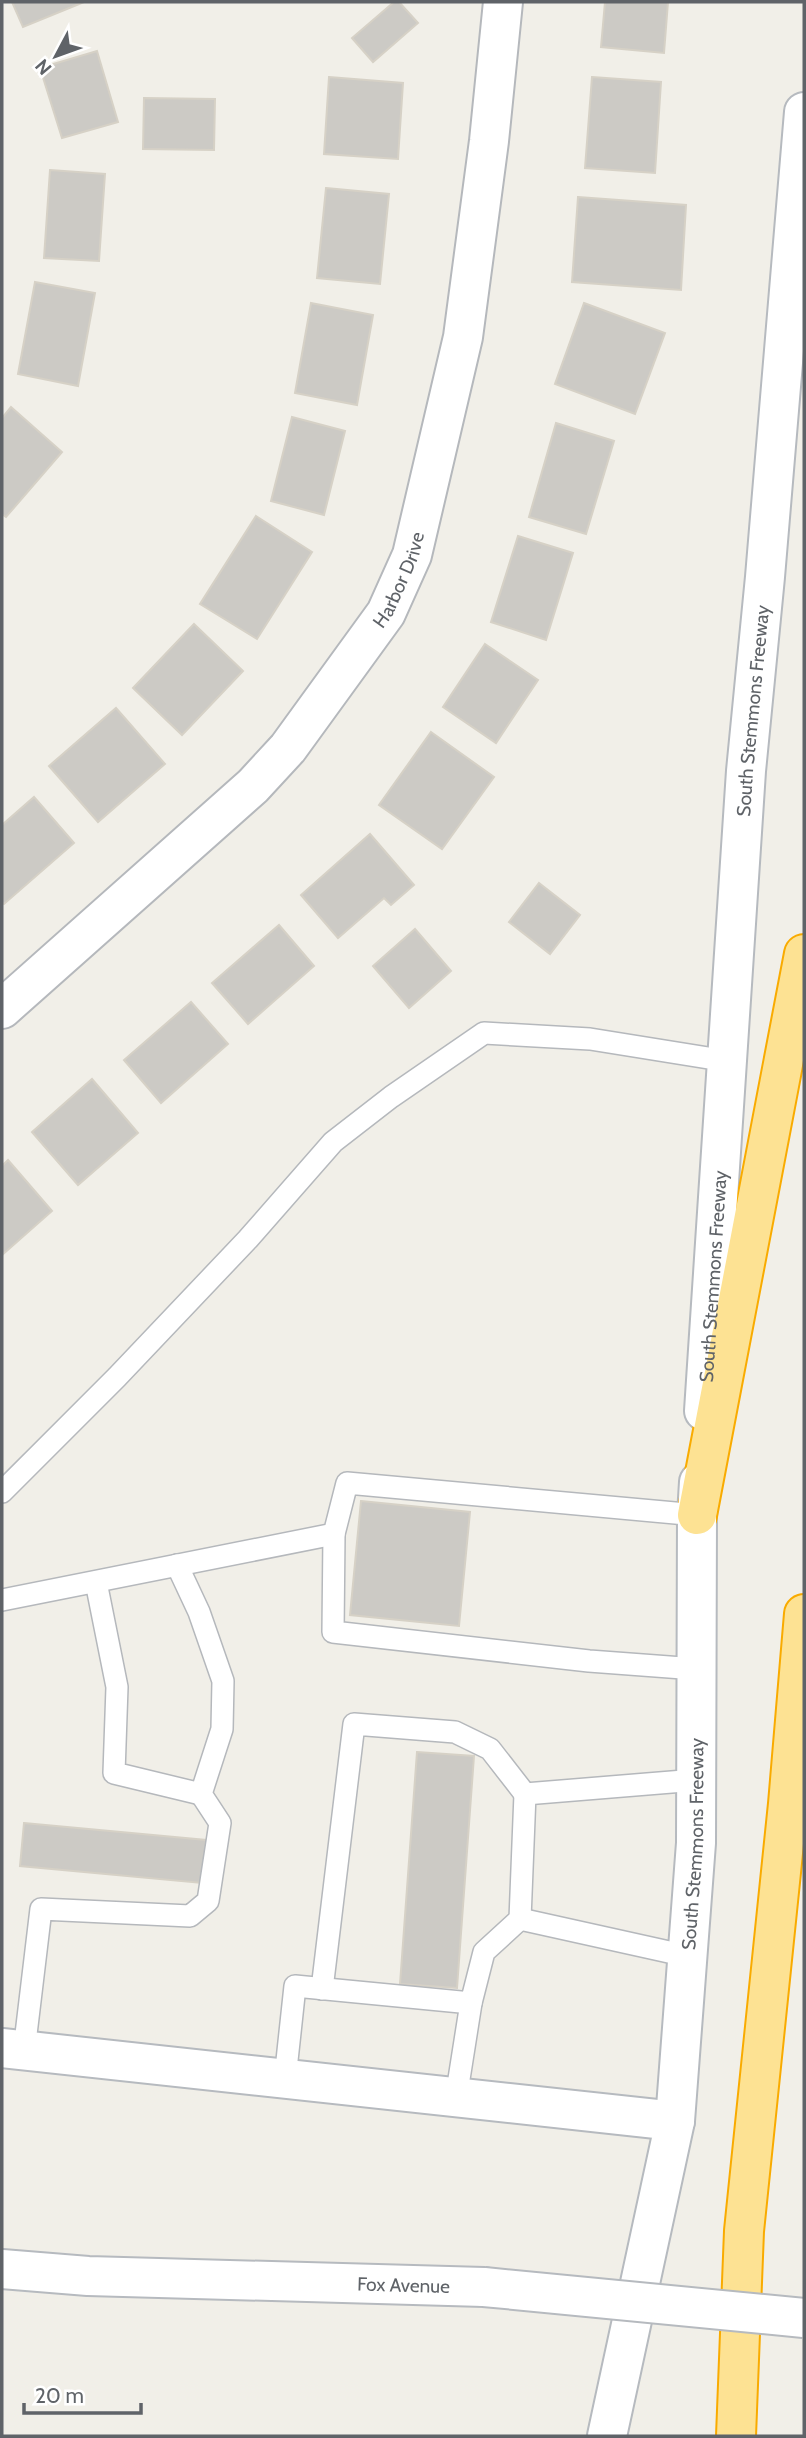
<svg xmlns="http://www.w3.org/2000/svg" width="806" height="2438" font-family="Cabin,sans-serif">
  <style>
    .building { fill: #cccac5; stroke: #d6d1c6; stroke-width: 2 }
    .lines { fill: none; stroke-linecap: round; stroke-linejoin: round }
    .lane-casing { stroke: #b5b8bc; stroke-width: 24 }
    .street-casing { stroke: #b5b8bc; stroke-width: 42 }
    .secondary-casing { stroke: #b6babf; stroke-width: 42 }
    .highway-casing { stroke: #f9ab00; stroke-width: 42 }
    .lane { stroke: #fff; stroke-width: 21 }
    .street { stroke: #fff; stroke-width: 38 }
    .secondary { stroke: #fff; stroke-width: 38 }
    .highway { stroke: #fde293; stroke-width: 38 }
    .secondary-bridge-casing { stroke: #b6babf; stroke-width: 42; stroke-linecap: butt }
    .secondary-bridge { stroke: #fff; stroke-width: 38 }
    .labels { text-anchor: middle; dominant-baseline: central; stroke-width: 5; stroke-linejoin: round; paint-order: stroke }
    .street-label { font-size: 19px; fill: #5f6368; stroke: #fff }
  </style>
  <rect width="100%" height="100%" fill="#f1efe8"/>
  <!-- building -->
  <g class="building">
    <path d="M12,2H84L23,27Z"/>
    <path d="M394,2H399L418,23L373,62L352,38Z"/>
    <path d="M605,2H668L664,53L601,47Z"/>
    <path d="M97,51L118,122L62,138L40,68Z"/>
    <path d="M329,77L403,83L398,159L324,154Z"/>
    <path d="M592,77L661,82L655,173L585,168Z"/>
    <path d="M144,98L215,99L214,150L143,149Z"/>
    <path d="M50,170L105,174L99,261L44,258Z"/>
    <path d="M326,188L389,194L380,284L317,278Z"/>
    <path d="M578,197L686,205L681,290L572,282Z"/>
    <path d="M35,282L95,293L78,386L18,374Z"/>
    <path d="M311,303L373,315L357,405L295,393Z"/>
    <path d="M584,303L665,333L635,414L555,384Z"/>
    <path d="M11,407L62,452L6,517L2,514V418Z"/>
    <path d="M292,417L345,431L324,515L271,501Z"/>
    <path d="M556,423L614,441L586,534L529,517Z"/>
    <path d="M256,516L312,552L257,639L200,604Z"/>
    <path d="M518,536L573,553L546,640L491,622Z"/>
    <path d="M194,624L243,671L182,735L133,688Z"/>
    <path d="M485,644L538,680L496,743L443,707Z"/>
    <path d="M116,708L165,764L98,822L49,766Z"/>
    <path d="M431,732L494,777L442,849L379,805Z"/>
    <path d="M34,797L74,843L4,904L2,902V825Z"/>
    <path d="M370,834L414,885L391,905L384,898L338,938L301,895Z"/>
    <path d="M539,883L580,915L550,954L509,922Z"/>
    <path d="M279,925L314,966L248,1024L212,983Z"/>
    <path d="M415,929L451,971L409,1008L373,966Z"/>
    <path d="M191,1002L228,1044L161,1103L124,1060Z"/>
    <path d="M92,1079L138,1133L78,1185L32,1132Z"/>
    <path d="M8,1160L52,1211L2,1255V1166Z"/>
    <path d="M361,1501L470,1512L459,1626L350,1615Z"/>
    <path d="M417,1752L474,1756L457,1988L400,1984Z"/>
    <path d="M24,1823L206,1840L202,1883L20,1866Z"/>
  </g>
  <g class="lines">
    <!-- lane casing -->
    <g class="lane-casing">
      <g id="lane">
        <path d="M2,1492L117,1377L248,1239L333,1142L391,1097L484,1033L590,1039L727,1061"/>
        <path d="M334,1534L333,1632L589,1661L696,1669"/>
        <path d="M96,1582L117,1687L114,1773L201,1794"/>
        <path d="M2,1600L334,1534L347,1483L697,1515"/>
        <path d="M520,1919L687,1956"/>
        <path d="M322,1989L354,1724L455,1732L490,1749L525,1794"/>
        <path d="M24,2051L41,1909L190,1916L208,1901L220,1823L201,1794L222,1729L223,1681L199,1612L177,1565"/>
        <path d="M285,2079L295,1986L471,2003L484,1952L520,1919L525,1794L696,1780"/>
        <path d="M456,2098L471,2003"/>
      </g>
    </g>
    <!-- street casing -->
    <g class="street-casing">
      <g id="street">
        <path id="s1" d="M2,1009L253,786L288,748L386,613L412,555L463,337L489,141L503,2"/>
      </g>
    </g>
    <!-- secondary casing -->
    <g class="secondary-casing">
      <g id="secondary">
        <path id="s2" d="M704,1411L746,771L765,577L804,112"/>
        <path d="M2,2048L675,2121"/>
        <path id="s3" d="M2,2269L88,2276L484,2287"/>
        <path id="s4" d="M607,2436L675,2121L696,1843L697,1515L699,1482"/>
      </g>
    </g>
    <!-- highway casing -->
    <g class="highway-casing">
      <g id="highway">
        <path d="M697,1515L804,954"/>
        <path d="M736,2436L744,2231L788,1804L804,1614"/>
      </g>
    </g>
    <!-- lane -->
    <use href="#lane" class="lane"/>
    <!-- street -->
    <use href="#street" class="street"/>
    <!-- secondary -->
    <use href="#secondary" class="secondary"/>
    <!-- highway -->
    <use href="#highway" class="highway"/>
    <!-- secondary-bridge casing -->
    <g class="secondary-bridge-casing">
      <path id="secondary-bridge" d="M484,2287L804,2318"/>
    </g>
    <!-- secondary-bridge -->
    <use href="#secondary-bridge" class="secondary-bridge"/>
  </g>
  <g class="labels">
    <!-- street labels -->
    <g class="street-label">
      <text stroke="none"><textPath href="#s1" startOffset="590">Harbor Drive</textPath></text>
      <text stroke="none"><textPath href="#s2" startOffset="702">South Stemmons Freeway</textPath></text>
      <text stroke="none"><textPath href="#s2" startOffset="135">South Stemmons Freeway</textPath></text>
      <text stroke="none"><textPath href="#s4" startOffset="600">South Stemmons Freeway</textPath></text>
      <text stroke="none"><textPath href="#s3" startOffset="402">Fox Avenue</textPath></text>
    </g>
  </g>
  <!-- border -->
  <rect width="806" height="2438" fill="none" stroke="#5f6368" stroke-width="7"/>
  <!-- north arrow -->
  <g transform="translate(56 56) rotate(229)" stroke="#ffffff" stroke-width="5" paint-order="stroke">
  <path d="M0-5L12 26L0 18L-12 26Z" fill="#5f6368"/>
  <text y="-10" font-size="19" font-weight="bold" text-anchor="middle" fill="#5f6368">N</text>
  </g>
  <!-- scale -->
  <path d="M24 2403v10h117v-10" fill="none" stroke="#5f6368" stroke-width="3.5"/>
  <text x="35" y="2403" font-size="21" fill="#5f6368" stroke="#ffffff" stroke-width="5" paint-order="stroke">20 m</text>
</svg>
